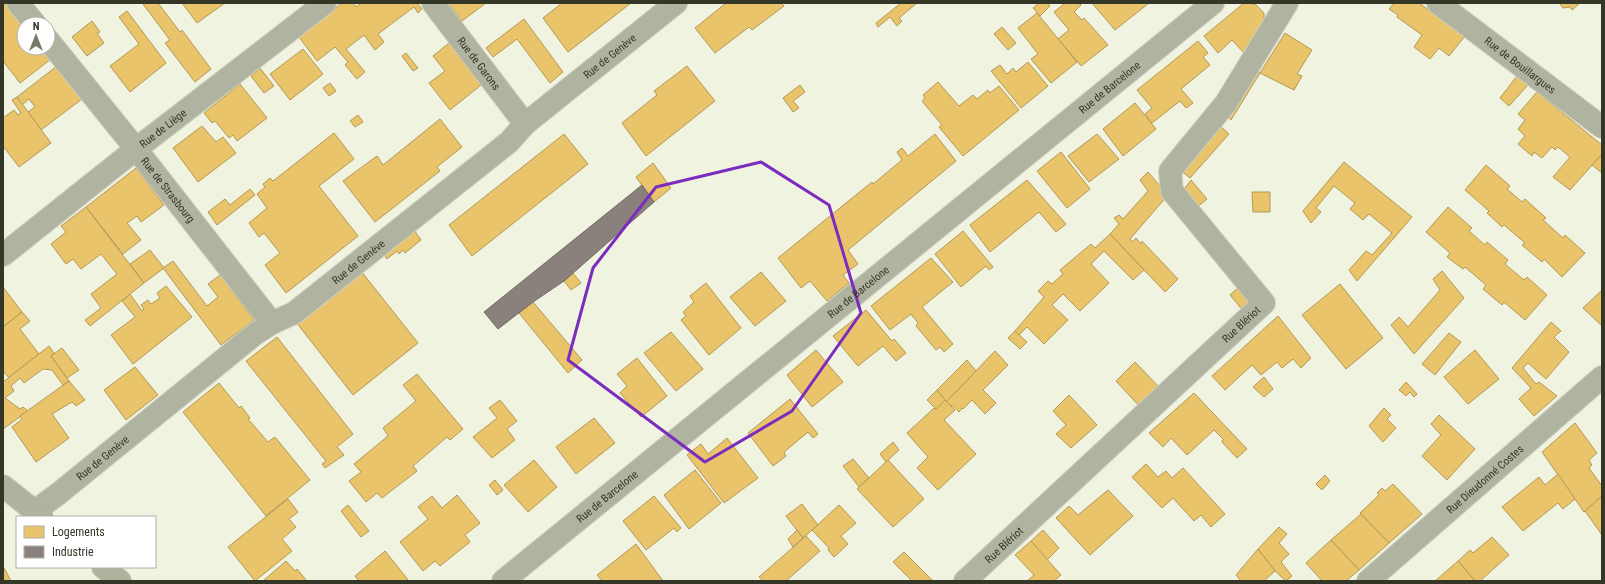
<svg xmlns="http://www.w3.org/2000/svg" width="1605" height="584" font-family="'Roboto Condensed',sans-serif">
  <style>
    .homes { fill: #e9c46a; stroke: #b39956 }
    .industry { fill: #8a817c; stroke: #706a63 }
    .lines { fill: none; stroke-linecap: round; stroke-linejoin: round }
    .minor-casing { stroke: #cdcfc0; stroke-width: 24 }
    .secondary-casing { stroke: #cdcfc0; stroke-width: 24 }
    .minor { stroke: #b1b3a1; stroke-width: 22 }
    .secondary { stroke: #afb29c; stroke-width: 22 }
    .marked { fill: none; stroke: #7b2cbf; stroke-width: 3; stroke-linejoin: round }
    .labels { text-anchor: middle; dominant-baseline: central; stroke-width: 4; stroke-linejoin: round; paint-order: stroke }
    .street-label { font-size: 11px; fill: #343628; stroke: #fff }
  </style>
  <rect width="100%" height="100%" fill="#f0f3df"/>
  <!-- homes -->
  <g class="homes">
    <path d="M3,3H7L24,25V48H42L51,59L20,83L3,61Z"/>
    <path d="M145,3H158L180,32L182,30L211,69L195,82L165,43L170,40L143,4Z"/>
    <path d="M182,3H225L197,23Z"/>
    <path d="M342,3H353L356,7L361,3H417L422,9L418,13L414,7L378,34L384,42L375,50L364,35L346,49L365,72L357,79L345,65L348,62L335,47L317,61L299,37Z"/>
    <path d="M448,3H486L462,21Z"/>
    <path d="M562,3H631L568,52L543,18Z"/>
    <path d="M726,3H781L784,6L752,30L749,27L715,53L695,28Z"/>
    <path d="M901,3H917L899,18L902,21L897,26L890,17L878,27L876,23Z"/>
    <path d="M1039,3H1047L1050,6L1040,16L1033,8Z"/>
    <path d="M1065,3H1079L1081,5L1074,12L1082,20L1084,18L1108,45L1081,66L1058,39L1069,30L1054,12Z"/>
    <path d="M1092,3H1149L1115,30Z"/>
    <path d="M1244,3L1255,4L1264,13V23L1244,53L1232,40L1218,53L1204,36Z"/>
    <path d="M1394,3H1419L1465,36L1449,56L1439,48L1430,59L1414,47L1422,35L1397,17L1398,15L1389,9Z"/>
    <path d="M1559,3H1580L1572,10L1570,7L1563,8Z"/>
    <path d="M127,11L166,63L130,92L110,66L139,44L119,17Z"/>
    <path d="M1037,13L1077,62L1051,83L1031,59L1038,54L1018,28Z"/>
    <path d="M524,19L563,72L550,83L517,39L493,57L486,48Z"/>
    <path d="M92,21L100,32L97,33L104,43L87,56L72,37Z"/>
    <path d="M1002,27L1016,43L1008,50L994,34Z"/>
    <path d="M1285,33L1312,50L1297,74L1302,76L1294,90L1260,73Z"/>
    <path d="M1198,41L1208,53L1203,57L1210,65L1181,89L1193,103L1186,108L1180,101L1152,123L1145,114L1152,108L1137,90Z"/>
    <path d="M449,43L481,85L450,110L429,83L445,71L433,56Z"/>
    <path d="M303,49L323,74L290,100L270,74Z"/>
    <path d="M406,53L418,68L413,71L402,56Z"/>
    <path d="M1028,62L1048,86L1021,108L991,71L1000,65L1007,74L1013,68L1016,72Z"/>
    <path d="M57,66L82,99L41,130L28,112L35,107L29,99L22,105L17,97Z"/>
    <path d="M687,66L715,101L646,156L622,123L657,95L654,91Z"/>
    <path d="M260,68L274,86L264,93L251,76Z"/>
    <path d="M1253,69L1260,73L1231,120L1225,113Z"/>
    <path d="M1517,76L1528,85L1509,106L1500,98Z"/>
    <path d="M938,82L959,106L973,95L977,99L988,90L990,93L999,86L1019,110L963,156L939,127L942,125L922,101L925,98L923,95Z"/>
    <path d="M330,83L336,91L329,96L323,88Z"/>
    <path d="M240,84L267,118L237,141L233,135L229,138L215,121L212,123L204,113Z"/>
    <path d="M800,85L805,92L793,101L799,108L793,112L783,98Z"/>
    <path d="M1537,92L1602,145V154L1570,190L1553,177L1570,157L1558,147L1555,150L1552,147L1542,158L1534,152L1532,156L1518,144L1525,136L1518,129L1525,120L1518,114Z"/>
    <path d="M17,97L51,143L19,167L3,146V118L14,110L18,115L21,113L12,100Z"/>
    <path d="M1135,103L1156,129L1123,156L1103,129Z"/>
    <path d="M358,115L363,122L355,127L350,121Z"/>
    <path d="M440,119L462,147L437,167L440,171L375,222L343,181L377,156L383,165Z"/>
    <path d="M1218,124L1229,134L1190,178L1179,169Z"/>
    <path d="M202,126L216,142L223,137L236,153L198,182L173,148Z"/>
    <path d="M334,133L354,159L319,186L358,236L286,293L265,265L280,253L264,233L259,237L249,223L267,208L257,194L265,187L263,184L270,178L273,181Z"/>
    <path d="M564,134L588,164L472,256L449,225Z"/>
    <path d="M935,134L956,161L848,250L858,264L843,275L849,283L827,301L810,281L801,288L778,258L872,182L873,184L902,160L897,152L902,148L908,156Z"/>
    <path d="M1097,134L1119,159L1089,182L1068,156Z"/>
    <path d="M1061,152L1090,189L1067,208L1037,171Z"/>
    <path d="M1602,154V173L1592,165Z"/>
    <path d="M1344,162L1412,217L1357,281L1349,270L1366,251L1372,255L1392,233L1369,214L1363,220L1350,209L1355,203L1334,186L1316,208L1321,212L1311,223L1303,211Z"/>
    <path d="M653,163L671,188L654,202L636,177Z"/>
    <path d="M1486,165L1510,186L1507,189L1522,202L1525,199L1546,218L1543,220L1563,238L1565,235L1585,253L1562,277L1544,259L1542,262L1522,245L1525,243L1504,225L1502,227L1487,213L1489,211L1465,190Z"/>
    <path d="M136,168L164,205L141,222L137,216L127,223L141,240L123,254L86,207Z"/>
    <path d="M1148,172L1168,195L1130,239L1132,242L1136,238L1141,244L1142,241L1178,279L1165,292L1110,234L1119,224L1114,218L1119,215L1123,219L1148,191L1140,180Z"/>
    <path d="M1027,180L1066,224L1056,232L1039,212L990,252L970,225Z"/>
    <path d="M1191,180L1207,199L1195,209L1182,192Z"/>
    <path d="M250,189L255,195L217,225L208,212L225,199L230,205Z"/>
    <path d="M1252,192H1270V212H1253Z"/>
    <path d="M86,207L144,283L90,326L85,320L101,308L91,294L117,274L101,254L81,269L73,259L66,264L51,244L66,232L61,226Z"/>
    <path d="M1448,207L1472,228L1469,231L1485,245L1487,242L1508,260L1505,264L1524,280L1527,277L1547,295L1525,320L1504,302L1502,305L1483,289L1486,285L1465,267L1463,269L1447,257L1450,253L1426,232Z"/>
    <path d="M414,230L421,240L405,253L403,250L399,254L397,251L387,259L383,253Z"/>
    <path d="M963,231L993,267L989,270L986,266L961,287L935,254Z"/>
    <path d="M1110,234L1144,270L1133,280L1104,251L1091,264L1109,283L1080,311L1063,294L1052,305L1068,320L1044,344L1027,327L1019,335L1015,331L1044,297L1038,291L1048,281L1052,284L1063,274L1060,270L1091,244L1095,248Z"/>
    <path d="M150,250L164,268L144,283L130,264Z"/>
    <path d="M931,258L953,282L922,307L953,344L944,352L940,347L936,350L916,326L918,323L911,314L890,330L871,306Z"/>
    <path d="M173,261L207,306L218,297L208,284L220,275L254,320L221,345L163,268Z"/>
    <path d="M361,271L418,343L353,395L296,322Z"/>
    <path d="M1442,271L1464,298L1414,354L1391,325L1399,317L1408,327L1440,290L1433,279Z"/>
    <path d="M761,272L786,301L755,326L730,297Z"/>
    <path d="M573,273L581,283L571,290L564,281Z"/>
    <path d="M706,283L741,328L709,355L681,320L686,316L683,312L694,302L690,296Z"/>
    <path d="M1340,284L1383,338L1346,369L1302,315Z"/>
    <path d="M1241,285L1256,303L1245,313L1230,295Z"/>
    <path d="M166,286L192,317L133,364L111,335L135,317L122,301L130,294L142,311L144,309L141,305L148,300L151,304L160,298L157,293Z"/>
    <path d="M3,287L22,312L3,327Z"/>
    <path d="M1602,290V326L1583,308Z"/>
    <path d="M533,302L582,360L568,373L519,313Z"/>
    <path d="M866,310L892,341L894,339L906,353L896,361L883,346L858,366L833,336Z"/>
    <path d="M22,312L30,321L20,329L39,354L9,378L3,371V327Z"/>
    <path d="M1278,316L1311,358L1301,368L1293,359L1282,368L1277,362L1261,375L1252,365L1225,390L1212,376Z"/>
    <path d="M1551,322L1561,331L1554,337L1569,352L1546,379L1528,363L1523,368L1536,384L1539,382L1557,396L1534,416L1519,399L1531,388L1512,368Z"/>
    <path d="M1015,331L1027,342L1020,349L1008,338Z"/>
    <path d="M671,332L703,369L676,391L644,353Z"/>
    <path d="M1449,333L1461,342L1435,375L1422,364Z"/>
    <path d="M277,337L353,434L337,447L344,455L325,468L322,464L326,461L246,361Z"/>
    <path d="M49,346L54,353L51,356L69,381L63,385L52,370L43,369L24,383L20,378L11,386L14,391L5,398L20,409L23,407L28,411L3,429V382Z"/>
    <path d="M62,348L79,370L67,378L51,356Z"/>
    <path d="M816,350L843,382L812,407L787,375Z"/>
    <path d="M1475,350L1499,379L1468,404L1444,377Z"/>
    <path d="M995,351L1008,365L983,390L996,403L985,414L972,400L963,409L962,408L959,412L952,405L951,406L946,402Z"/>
    <path d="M637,358L667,396L641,417L620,393L627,386L617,374Z"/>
    <path d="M967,360L976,371L946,402L937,390Z"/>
    <path d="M1135,362L1161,389L1141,408L1116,381Z"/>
    <path d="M135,367L158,395L126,420L104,390Z"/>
    <path d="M417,374L463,429L450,440L447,437L413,466L417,471L382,498L377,493L366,502L349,481L361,472L354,464L388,436L383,428L416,401L403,385Z"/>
    <path d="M1264,377L1273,389L1264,397L1253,387Z"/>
    <path d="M69,381L85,400L76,406L72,402L52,414L69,438L36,462L12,427L22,419L20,416Z"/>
    <path d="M1406,382L1417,394L1414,397L1410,392L1406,396L1399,390Z"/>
    <path d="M219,383L239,408L241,406L250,418L248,419L268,442L275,437L310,480L266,516L183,412Z"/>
    <path d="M937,390L945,400L936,409L927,400Z"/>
    <path d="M1194,393L1247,449L1237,458L1222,442L1223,439L1214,430L1187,455L1171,438L1163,447L1149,433Z"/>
    <path d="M1069,395L1097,425L1071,448L1056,434L1066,425L1053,411Z"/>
    <path d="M790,399L818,434L813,438L808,432L784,452L786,456L773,466L748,433Z"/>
    <path d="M500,400L517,421L507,429L515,440L492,458L473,437L497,418L489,408Z"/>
    <path d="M945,400L955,410L944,420L976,454L938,490L917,468L928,457L907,433L934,408L936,409Z"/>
    <path d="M1384,408L1391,415L1387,419L1396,428L1383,442L1369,426Z"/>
    <path d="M1439,415L1475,449L1447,480L1422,456L1441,435L1431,424Z"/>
    <path d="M594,418L615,443L576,474L556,447Z"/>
    <path d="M1575,423L1597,453L1589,460L1592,465L1589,468L1602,486V496L1584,512L1542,452Z"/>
    <path d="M727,438L758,478L724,503L687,455L701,444L708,454Z"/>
    <path d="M893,442L899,450L886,462L880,454Z"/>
    <path d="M853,459L869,478L859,487L843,466Z"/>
    <path d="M534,460L557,487L528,512L504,485Z"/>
    <path d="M888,460L924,499L893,527L857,489Z"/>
    <path d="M1146,464L1158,477L1166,471L1172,478L1183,468L1225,514L1211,527L1201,515L1194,521L1173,498L1162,508L1132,477Z"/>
    <path d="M695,470L721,503L689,529L664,495Z"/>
    <path d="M1558,474L1575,499L1563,509L1558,503L1523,531L1502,507L1539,477L1545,485Z"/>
    <path d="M1325,475L1330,481L1322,490L1316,484Z"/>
    <path d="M495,480L503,490L497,495L489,485Z"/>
    <path d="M1393,484L1422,514L1389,543L1360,513L1379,495L1377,493L1382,488L1385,491Z"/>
    <path d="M1108,490L1133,516L1090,555L1056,518L1069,506L1078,515Z"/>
    <path d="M457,495L480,523L465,535L470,542L440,566L435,561L423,571L400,542L428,519L418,507L432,496L442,508Z"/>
    <path d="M654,496L681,528L677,532L674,528L646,550L623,521Z"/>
    <path d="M1602,496V535L1585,511Z"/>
    <path d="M288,499L298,512L289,519L296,527L282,539L292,551L255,581L228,547Z"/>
    <path d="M802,504L818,525L803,538L786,516Z"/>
    <path d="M348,505L369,531L361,537L341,511Z"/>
    <path d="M839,505L856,523L841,536L848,544L834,557L828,550L829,548L812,530Z"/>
    <path d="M1361,514L1389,543L1359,570L1331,540Z"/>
    <path d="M1279,527L1287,534L1279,543L1289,554L1281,562L1292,576L1286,581L1275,571L1258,549Z"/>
    <path d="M797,530L803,538L793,547L788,539Z"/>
    <path d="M1043,530L1059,548L1047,560L1031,541Z"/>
    <path d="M806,536L820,551L786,581H763L759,577Z"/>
    <path d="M1492,537L1509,555L1480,581H1475L1458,561L1470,550L1473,553Z"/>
    <path d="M1331,540L1359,570L1346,581H1322L1306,563Z"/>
    <path d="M1031,541L1061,575L1054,581H1027L1034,575L1015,555Z"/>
    <path d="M636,544L663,581H602L597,575Z"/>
    <path d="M1258,549L1275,571L1264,581H1241L1236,575Z"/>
    <path d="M385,551L409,581H359L355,576Z"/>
    <path d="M904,552L933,581H912L893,562Z"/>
    <path d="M286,561L295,571L297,569L307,581H263Z"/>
    <path d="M1458,561L1475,581H1435Z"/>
    <path d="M3,566L11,581H3Z"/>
  </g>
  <!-- industry -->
  <path class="industry" d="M642,185L654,202L564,281L533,302L498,329L484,312Z"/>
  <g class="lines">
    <!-- minor casing -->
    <g class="minor-casing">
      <g id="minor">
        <path d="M18,3L35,24"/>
        <path id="s1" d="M433,3L525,124"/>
        <path id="s2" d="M1438,3L1602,127"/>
        <path id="s3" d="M48,40L136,149L272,323"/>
        <path id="s4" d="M3,255L136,149L325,3"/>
        <path id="s5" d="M35,511L58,494L255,334L272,323L294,313L509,142L525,124L676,3"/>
        <path id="s6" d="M503,581L1213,3"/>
        <path id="s7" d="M965,581L1264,303L1172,191L1170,171L1226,103L1287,3"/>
        <path id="s8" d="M1368,581L1602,377"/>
      </g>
    </g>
    <!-- secondary casing -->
    <g class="secondary-casing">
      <g id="secondary">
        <path d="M3,486L42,517"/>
        <path d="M103,567L120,581"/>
      </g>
    </g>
    <!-- minor -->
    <use href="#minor" class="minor"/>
    <!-- secondary -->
    <use href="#secondary" class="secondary"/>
  </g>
  <!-- marked area -->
  <path class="marked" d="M761,162L829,205L861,313L792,411L705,462L568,360L593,268L656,187Z"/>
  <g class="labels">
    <!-- street labels -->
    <g class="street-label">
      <text stroke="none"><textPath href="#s5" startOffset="734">Rue de Genève</textPath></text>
      <text stroke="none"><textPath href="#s1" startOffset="76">Rue de Garons</textPath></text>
      <text stroke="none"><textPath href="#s2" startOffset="103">Rue de Bouillargues</textPath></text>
      <text stroke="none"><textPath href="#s6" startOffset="782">Rue de Barcelone</textPath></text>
      <text stroke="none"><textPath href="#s4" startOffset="204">Rue de Liège</textPath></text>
      <text stroke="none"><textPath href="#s3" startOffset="192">Rue de Strasbourg</textPath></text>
      <text stroke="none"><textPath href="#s5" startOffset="409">Rue de Genève</textPath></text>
      <text stroke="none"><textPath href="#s6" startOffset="458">Rue de Barcelone</textPath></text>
      <text stroke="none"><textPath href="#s7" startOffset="377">Rue Blériot</textPath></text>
      <text stroke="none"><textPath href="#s5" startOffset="86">Rue de Genève</textPath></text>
      <text stroke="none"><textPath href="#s8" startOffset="155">Rue Dieudonné Costes</textPath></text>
      <text stroke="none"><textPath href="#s6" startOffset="134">Rue de Barcelone</textPath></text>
      <text stroke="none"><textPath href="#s7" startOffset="53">Rue Blériot</textPath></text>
    </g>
  </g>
  <!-- border -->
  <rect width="1605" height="584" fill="none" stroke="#343628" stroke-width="8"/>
  <!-- legend -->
  <rect x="16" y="516" width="140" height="52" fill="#ffffff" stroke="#aeafa9"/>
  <rect x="24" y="526" width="20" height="12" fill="#e9c46a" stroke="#aeafa9"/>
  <text x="52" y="536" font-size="12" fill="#343628">Logements</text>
  <rect x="24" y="546" width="20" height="12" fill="#8a817c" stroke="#aeafa9"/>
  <text x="52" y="556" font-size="12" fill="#343628">Industrie</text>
  <!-- north arrow -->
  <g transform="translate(36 36)"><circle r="19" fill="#ffffff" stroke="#aeafa9"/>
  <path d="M0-3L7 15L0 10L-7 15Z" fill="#767868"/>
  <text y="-6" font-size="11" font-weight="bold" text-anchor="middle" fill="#343628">N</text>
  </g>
</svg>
